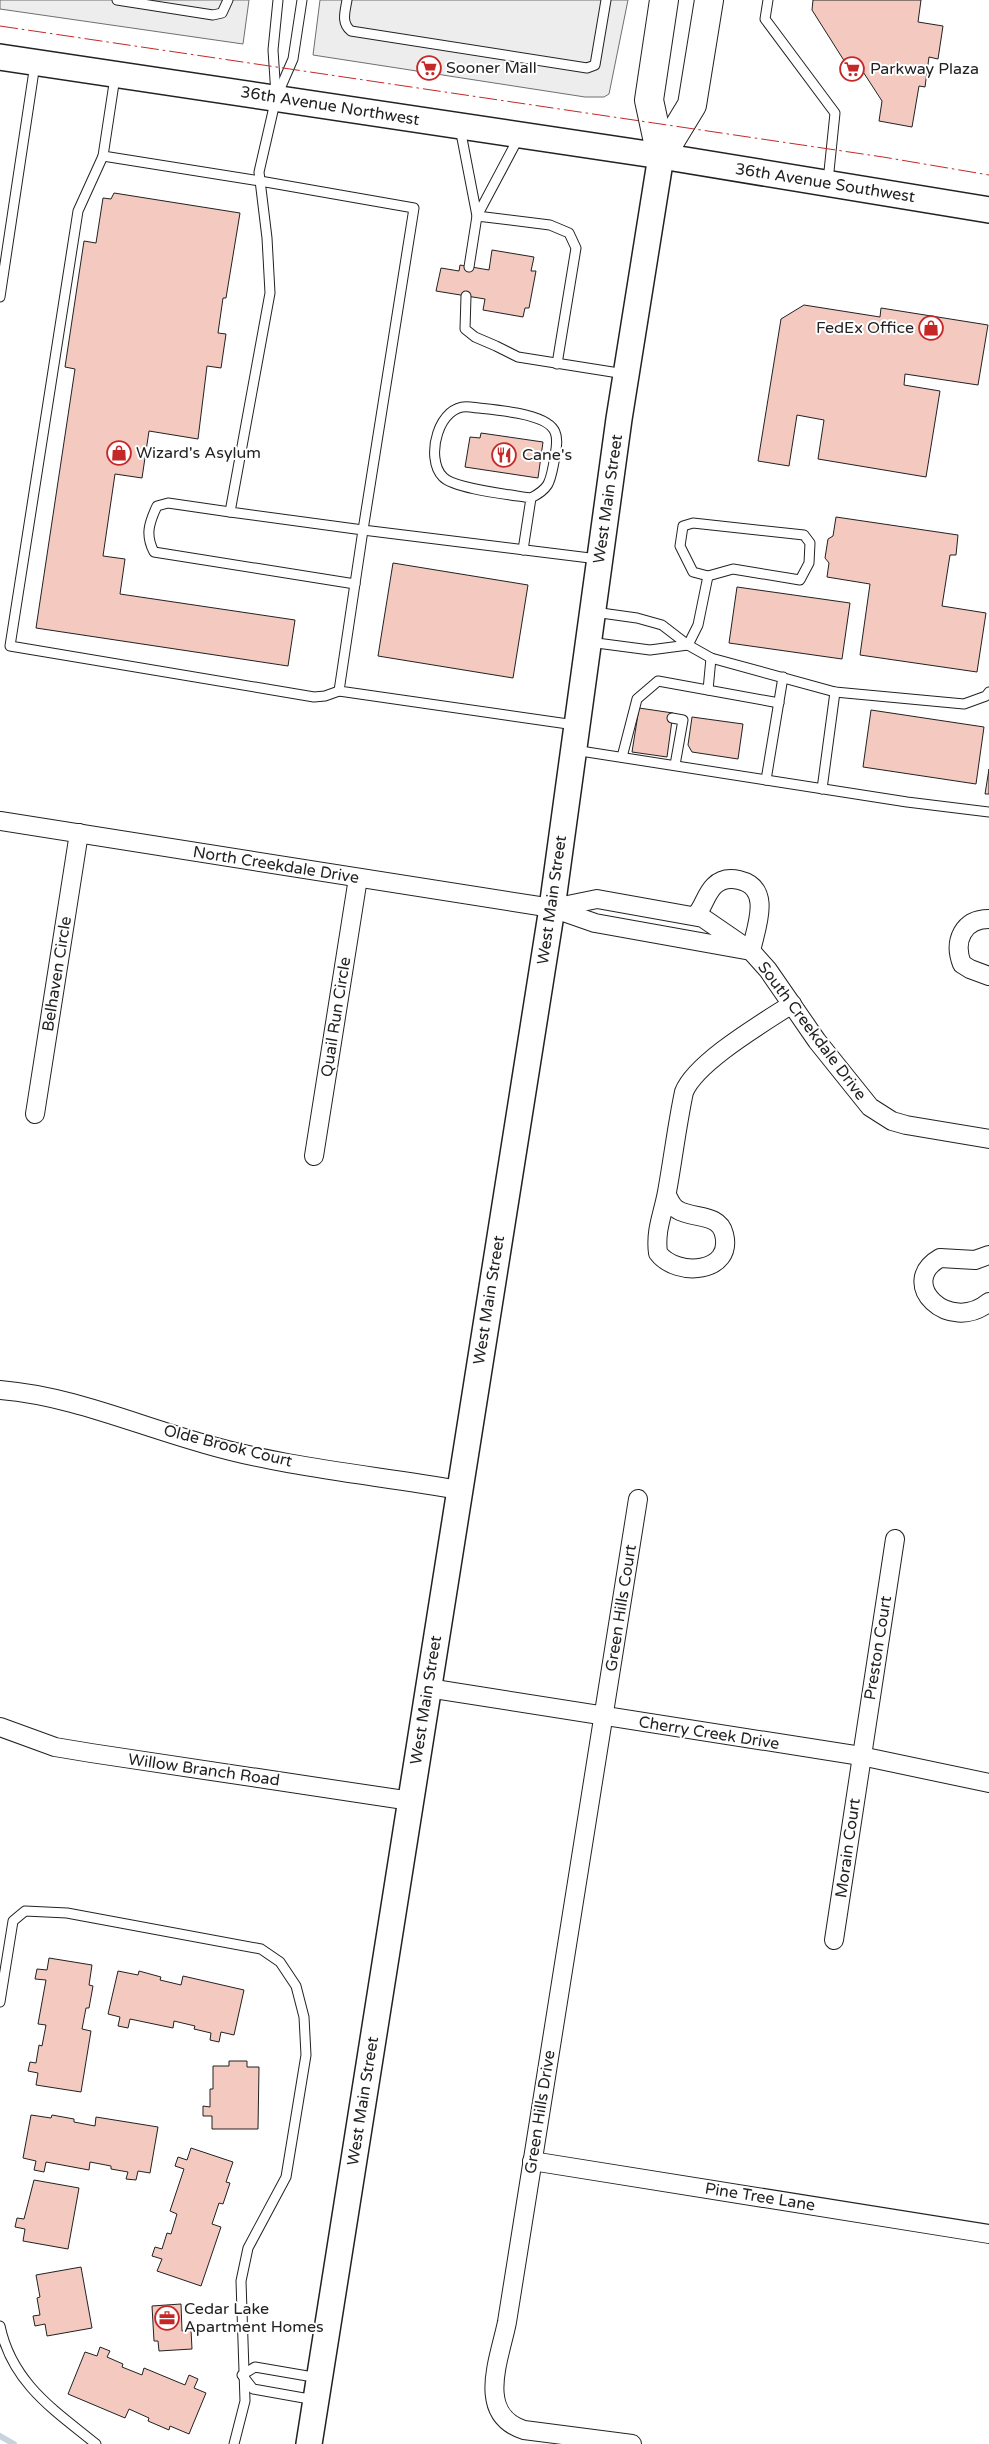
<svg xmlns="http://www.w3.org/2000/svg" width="989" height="2444" font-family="'Varela Round',sans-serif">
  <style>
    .parking { fill: #ededed; stroke: #6f6f6f }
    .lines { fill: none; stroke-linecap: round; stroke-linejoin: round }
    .stream { stroke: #c7d3dd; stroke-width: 6 }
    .building { fill: #f3c9c0; stroke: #222 }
    .service-casing { stroke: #222; stroke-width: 11 }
    .minor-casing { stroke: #222; stroke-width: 20 }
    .secondary-casing { stroke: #222; stroke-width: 28 }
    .primary-casing { stroke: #222; stroke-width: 30 }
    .service { stroke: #fff; stroke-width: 9 }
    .minor { stroke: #fff; stroke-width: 18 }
    .secondary { stroke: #fff; stroke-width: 25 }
    .primary { stroke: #fff; stroke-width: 28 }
    .power { stroke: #c62828; stroke-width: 1; stroke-dasharray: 18 4 2.5 4; stroke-linecap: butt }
    .labels { text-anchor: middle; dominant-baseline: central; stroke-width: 4; stroke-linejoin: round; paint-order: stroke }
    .poi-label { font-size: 16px; fill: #222; stroke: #fff; text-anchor: start }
    .street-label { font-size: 16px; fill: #222; stroke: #fff }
  </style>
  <rect width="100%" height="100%" fill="#fff"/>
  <!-- parking -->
  <g class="parking">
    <path d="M0,0H249L243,44L0,9Z"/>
    <path d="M320,0H628L609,94L604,97H585L313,55Z"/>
  </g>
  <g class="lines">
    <!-- stream -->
    <path class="stream" d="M0,2436L14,2444"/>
  </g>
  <!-- building -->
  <g class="building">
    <path d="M813,0H921L918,22L943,26L938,59L929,57L925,87L919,86L912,127L879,121L882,101L858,64L850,70L812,10Z"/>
    <path d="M114,193L240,213L226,298H223L218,333L226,334L221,368L207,366L198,439L149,431L142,478L115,474L103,556L125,559L120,594L295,620L288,666L36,628L75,369L65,367L84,241L96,243L103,198L111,199Z"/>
    <path d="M492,250L534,257L531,271H536L529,308H525L523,317L483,310L485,299L436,291L441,268L459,271L460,265L489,270Z"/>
    <path d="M804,305L880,317L881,308L988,325L978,385L905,374L904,385L940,391L926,477L818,459L824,420L797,415L789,466L758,461L781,319Z"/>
    <path d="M481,433L543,442L538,478L465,467L470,437L480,438Z"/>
    <path d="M836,517L958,535L956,555H950L942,606L986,613L977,672L860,655L870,584L827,577L829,563L825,558L828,539L833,536Z"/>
    <path d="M393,563L528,585L513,678L378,656Z"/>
    <path d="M737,587L850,603L842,659L729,643Z"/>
    <path d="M639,708L673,713L667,757L632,752Z"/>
    <path d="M871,710L984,727L976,784L863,767Z"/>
    <path d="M692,717L743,724L738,759L692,752L688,745Z"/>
    <path d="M989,769V794H985Z"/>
    <path d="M49,1958L92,1965L89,1985L93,1986L89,2008H86L82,2029L91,2031L81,2092L36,2085L38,2073L28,2071L30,2062L36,2063L39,2045L42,2046L46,2025L38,2024L46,1980L35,1979L37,1969L47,1970Z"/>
    <path d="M118,1971L138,1975L139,1971L161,1977L160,1980L181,1985L183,1976L244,1990L234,2035L221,2032L219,2042L210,2040L211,2033L194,2029L195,2026L174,2021L173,2028L130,2019L128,2028L118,2026L120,2017L108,2014Z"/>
    <path d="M229,2061H247V2067H259L258,2129H212V2116H203V2106L210,2107V2089H213V2066H229Z"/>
    <path d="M31,2115L51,2118L52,2115L74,2119V2122L95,2126L96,2117L158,2127L150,2173L138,2171L136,2180L126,2179L128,2172L111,2169V2166L90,2162L89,2170L46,2162L44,2172L34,2170L36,2161L23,2158Z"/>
    <path d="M191,2148L233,2162L226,2182L230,2183L223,2204L219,2203L212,2224L221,2227L201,2286L157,2271L162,2259L152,2256L155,2247L162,2249L167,2233L171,2234L177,2214L170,2211L184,2169L175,2166L178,2157L187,2160Z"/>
    <path d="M34,2180L79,2188L68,2249L23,2241L25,2229L15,2227L17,2218L24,2219Z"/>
    <path d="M81,2267L92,2328L47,2336L45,2324L35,2326L33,2316L40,2315L37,2298L40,2297L36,2275Z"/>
    <path d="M181,2304L182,2331L191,2330L192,2349L159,2351L158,2341H154L152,2306Z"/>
    <path d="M100,2347L110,2351L107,2357L123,2364L122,2367L142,2375L144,2368L185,2385L189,2375L198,2379L194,2388L206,2393L189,2434L170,2426L169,2430L148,2421L149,2418L129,2409L125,2418L68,2394L85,2352L97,2356Z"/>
  </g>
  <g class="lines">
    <!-- service casing -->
    <g class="service-casing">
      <g id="service">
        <path d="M117,0L213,15L222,13L228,0"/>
        <path d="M302,0L293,59L276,98L259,172L267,238L270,293L230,512L363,530L339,691L575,725"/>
        <path d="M347,0C345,12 341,23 351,31L587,68L595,65L606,0"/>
        <path d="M768,0L765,19L835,113L828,181"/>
        <path d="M115,77L103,156L260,181L414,208L363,530L598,559"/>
        <path d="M276,95L273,50L278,0"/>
        <path d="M460,128L477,216L519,137"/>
        <path d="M103,156L78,211L10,646L314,697L325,696L339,691"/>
        <path d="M469,267L477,216L550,225L569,233L576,248L557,364"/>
        <path d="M466,296L465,329L475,337L496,346L518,357L625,374"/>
        <path d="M0,297L35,64"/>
        <path d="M230,512L168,503L157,506C149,523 145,535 154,552L355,584"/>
        <path d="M693,523L804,535L810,543L809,563L800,580L733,569L708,576L693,572L680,546L683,526Z"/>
        <path d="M523,550L531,498C513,495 454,489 443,477C424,458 439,402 470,407C491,410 547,412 555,432C559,441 555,453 554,462C550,482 550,488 531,498"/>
        <path d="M594,612L637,618L662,625L688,645L711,658L835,692L964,704L986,696L989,692"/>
        <path d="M589,642L650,650L688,645"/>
        <path d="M688,645L698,625L708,576"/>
        <path d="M708,690L711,658"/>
        <path d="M672,718L683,720L675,765"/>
        <path d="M574,750L907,802L989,812"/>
        <path d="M622,757L637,699L658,681L779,703"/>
        <path d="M766,780L783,677"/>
        <path d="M822,789L835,692"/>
        <path d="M0,2002L13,1921L25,1911L67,1913L261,1949L280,1962L296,1986L304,2017L306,2055L286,2177L248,2248L241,2281L245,2401L234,2444"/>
        <path d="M0,2326C12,2383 54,2410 96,2444"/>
        <path d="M242,2375L255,2367L319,2378"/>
        <path d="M243,2376L253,2389L315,2400"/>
      </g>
    </g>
    <!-- minor casing -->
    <g class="minor-casing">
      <g id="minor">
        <path d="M0,821L552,908L595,923L751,951"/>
        <path d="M553,908L597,899L703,918L751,951L768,970L817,1041L870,1107L892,1121L906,1125L989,1139"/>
        <path d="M695,916C704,907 705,895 714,886C721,879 730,878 739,880C773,888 756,927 751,951"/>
        <path d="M989,919C963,919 953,941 962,964L970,969L989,976"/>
        <path d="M35,1114L79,833"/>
        <path d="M314,1156L358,878"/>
        <path d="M667,1195C670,1201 672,1207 678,1210C693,1219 719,1213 724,1234C734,1273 677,1278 658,1253C655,1230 663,1214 667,1192C673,1159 677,1125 684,1092C696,1062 763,1023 792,1004"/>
        <path d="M989,1255L975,1260L940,1258C896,1283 949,1335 989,1302"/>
        <path d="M0,1390C72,1396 136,1425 205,1444C287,1468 375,1475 459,1490"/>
        <path d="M428,1688L861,1756L989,1783"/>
        <path d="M0,1727L55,1747L91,1753L411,1801"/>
        <path d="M834,1940L895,1539"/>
        <path d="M532,2161L989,2234"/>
        <path d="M632,2444L524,2430C475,2414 500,2358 507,2322L638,1499"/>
      </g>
    </g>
    <!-- secondary casing -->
    <g class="secondary-casing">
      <g id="secondary">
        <path d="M0,57L661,156L989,210"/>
        <path d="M309,2444L552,908L619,419L661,156"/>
      </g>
    </g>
    <!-- primary casing -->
    <g class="primary-casing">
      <g id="primary">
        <path d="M661,156L692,105L709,0"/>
        <path d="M661,156L649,100L664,0"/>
      </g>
    </g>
    <!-- service -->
    <use href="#service" class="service"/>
    <!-- minor -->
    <use href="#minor" class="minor"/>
    <!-- secondary -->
    <use href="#secondary" class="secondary"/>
    <!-- primary -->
    <use href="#primary" class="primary"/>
    <!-- power -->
    <path class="power" d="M0,26L883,157L989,175"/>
  </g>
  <!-- icons -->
  <defs>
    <g id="supermarket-ring" transform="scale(1.25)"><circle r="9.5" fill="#fff" stroke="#c62828" stroke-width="1.5"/><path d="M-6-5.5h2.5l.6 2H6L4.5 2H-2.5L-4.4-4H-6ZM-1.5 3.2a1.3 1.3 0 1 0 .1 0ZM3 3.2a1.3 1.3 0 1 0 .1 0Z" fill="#c62828"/></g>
    <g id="shop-ring" transform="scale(1.25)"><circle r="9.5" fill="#fff" stroke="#c62828" stroke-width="1.5"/><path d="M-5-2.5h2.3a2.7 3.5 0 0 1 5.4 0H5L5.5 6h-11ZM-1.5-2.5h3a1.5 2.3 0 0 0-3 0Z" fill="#c62828"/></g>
    <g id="restaurant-ring" transform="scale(1.25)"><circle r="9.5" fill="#fff" stroke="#c62828" stroke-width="1.5"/><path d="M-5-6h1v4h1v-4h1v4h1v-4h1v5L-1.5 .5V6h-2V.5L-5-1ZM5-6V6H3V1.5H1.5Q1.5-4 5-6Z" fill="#c62828"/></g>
    <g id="office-ring" transform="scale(1.25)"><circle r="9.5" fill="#fff" stroke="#c62828" stroke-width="1.5"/><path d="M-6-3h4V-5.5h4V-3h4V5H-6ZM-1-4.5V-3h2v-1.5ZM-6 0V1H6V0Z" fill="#c62828"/></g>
  </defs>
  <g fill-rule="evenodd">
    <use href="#supermarket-ring" x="429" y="68"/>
    <use href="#supermarket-ring" x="852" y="69"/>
    <use href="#shop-ring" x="931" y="328"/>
    <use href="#shop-ring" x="119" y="453"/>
    <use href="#restaurant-ring" x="504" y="455"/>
    <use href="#office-ring" x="167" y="2318"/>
  </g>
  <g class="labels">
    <!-- poi labels -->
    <g class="poi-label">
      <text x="446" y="68">Sooner Mall</text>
      <text x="870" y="69">Parkway Plaza</text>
      <text x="914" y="328" text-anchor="end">FedEx Office</text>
      <text x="136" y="453">Wizard's Asylum</text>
      <text x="522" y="455">Cane's</text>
      <text x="184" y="2309">Cedar Lake<tspan x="184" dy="18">Apartment Homes</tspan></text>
    </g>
    <!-- street labels -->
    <g class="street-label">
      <text transform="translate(330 106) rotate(9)">36th Avenue Northwest</text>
      <text transform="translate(825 183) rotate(9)">36th Avenue Southwest</text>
      <text transform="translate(608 499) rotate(-82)">West Main Street</text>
      <text transform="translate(276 865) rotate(9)">North Creekdale Drive</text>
      <text transform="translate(552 900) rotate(-82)">West Main Street</text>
      <text transform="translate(57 974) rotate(-81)">Belhaven Circle</text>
      <text transform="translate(336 1017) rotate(-81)">Quail Run Circle</text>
      <text transform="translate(812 1031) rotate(53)">South Creekdale Drive</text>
      <text transform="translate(489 1300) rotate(-81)">West Main Street</text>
      <text transform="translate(228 1446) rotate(14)">Olde Brook Court</text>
      <text transform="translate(621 1608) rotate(-81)">Green Hills Court</text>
      <text transform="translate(878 1648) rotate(-81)">Preston Court</text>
      <text transform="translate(426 1700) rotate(-81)">West Main Street</text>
      <text transform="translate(709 1733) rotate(9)">Cherry Creek Drive</text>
      <text transform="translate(204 1770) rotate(8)">Willow Branch Road</text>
      <text transform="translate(848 1848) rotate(-82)">Morain Court</text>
      <text transform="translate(363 2101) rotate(-81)">West Main Street</text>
      <text transform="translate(540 2112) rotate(-81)">Green Hills Drive</text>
      <text transform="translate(760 2197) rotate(9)">Pine Tree Lane</text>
    </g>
  </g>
</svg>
